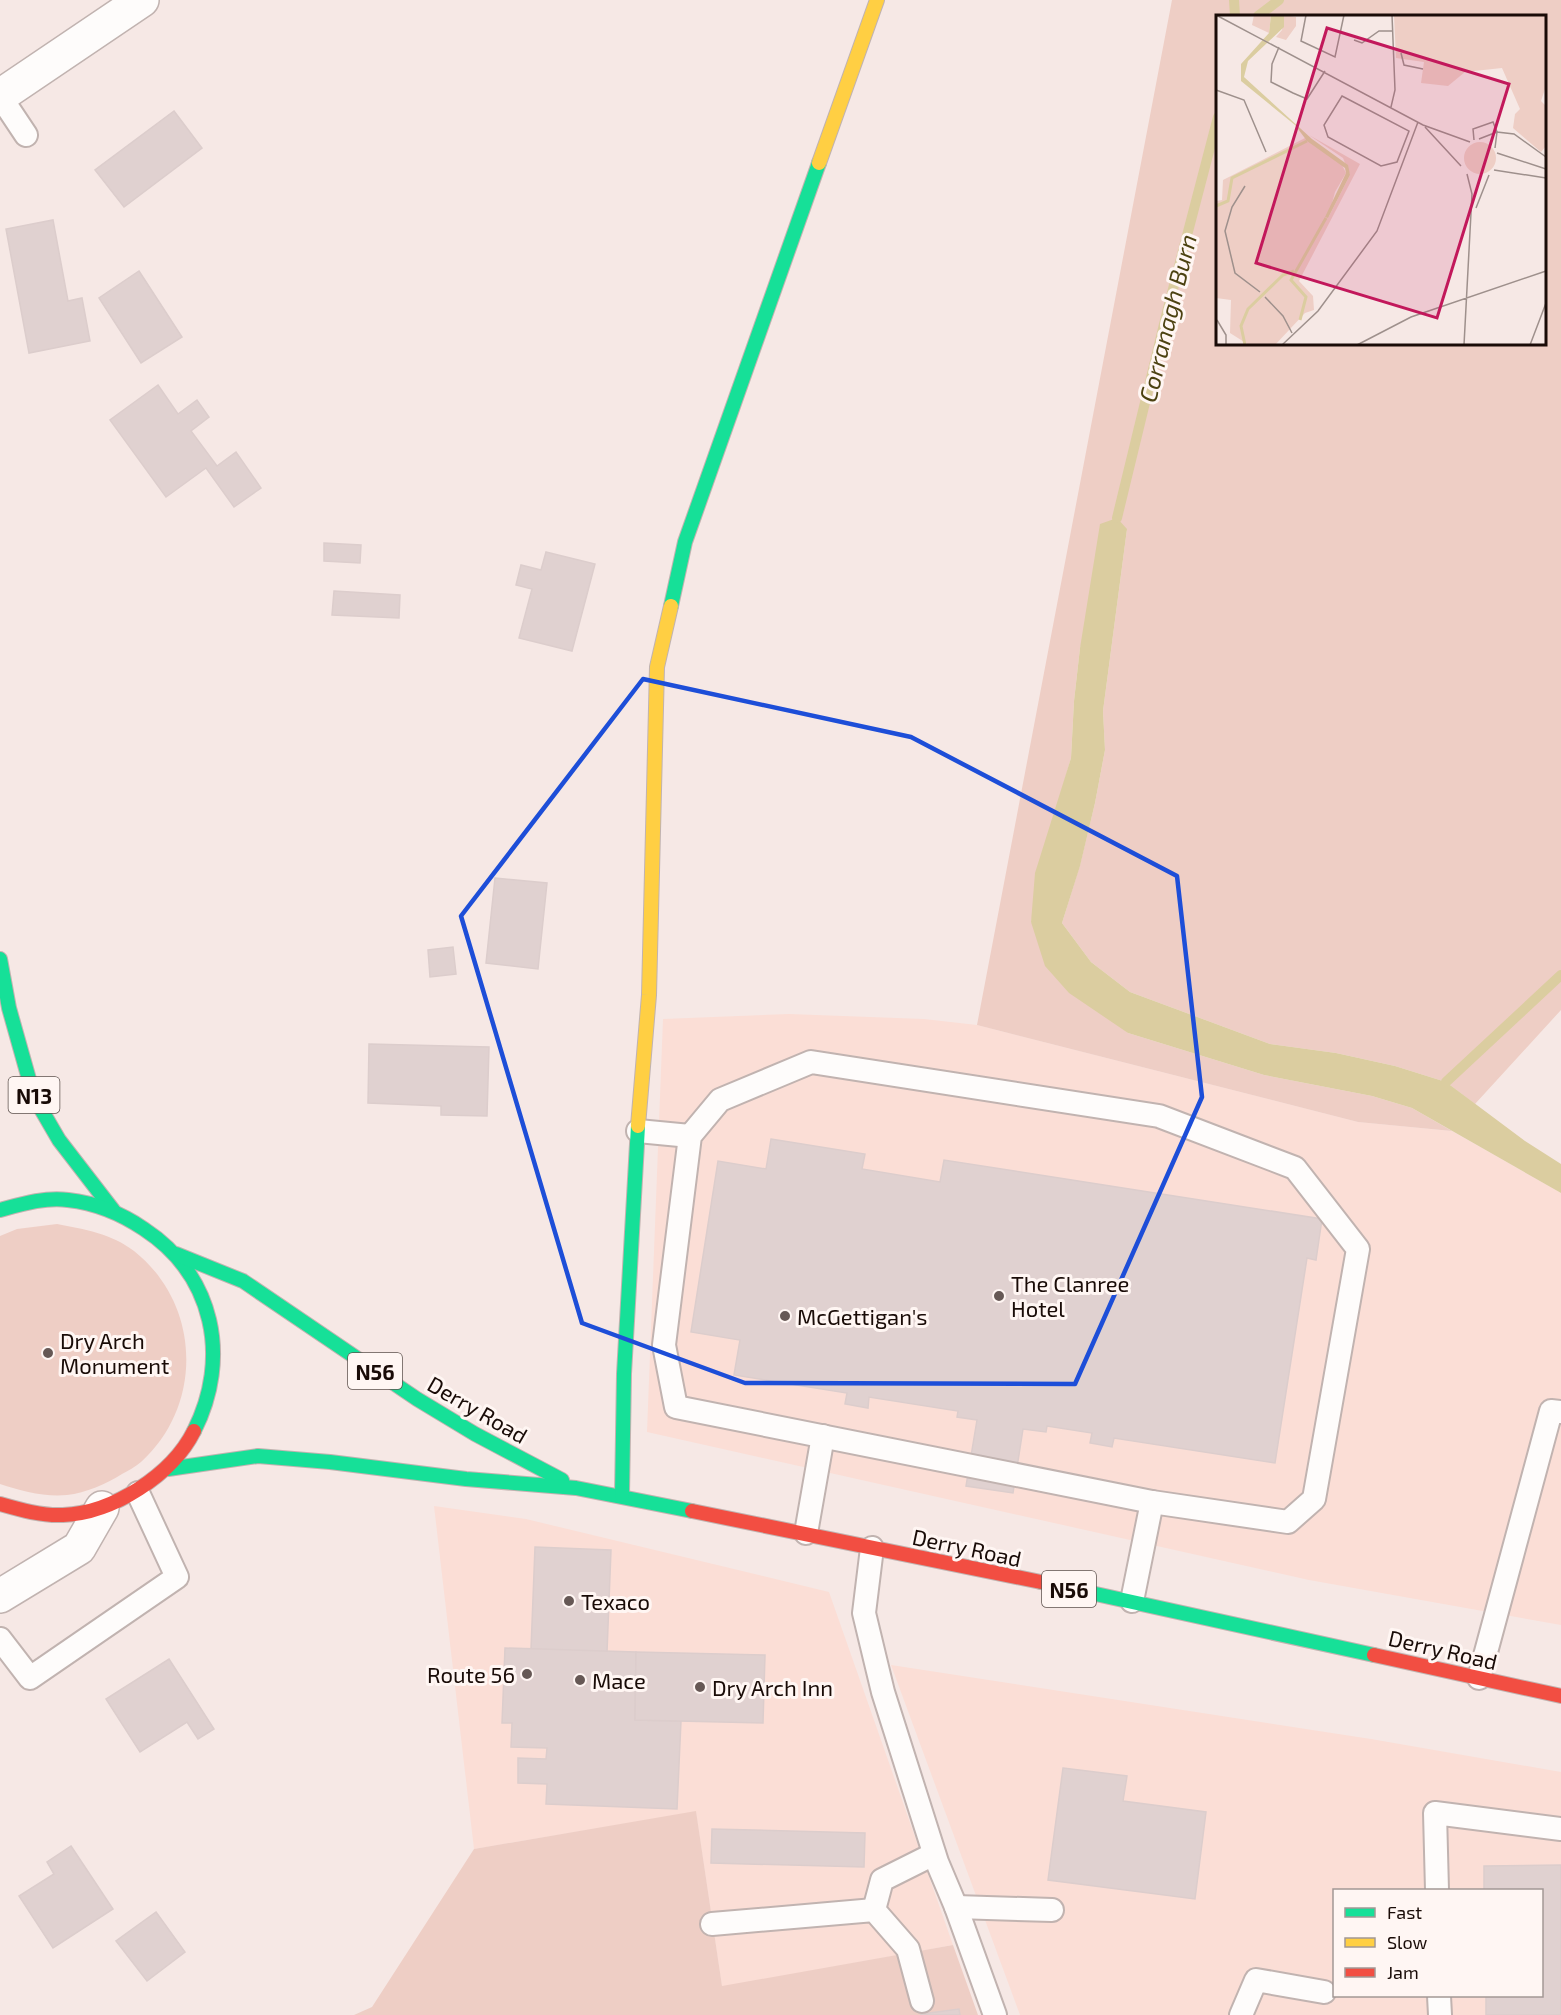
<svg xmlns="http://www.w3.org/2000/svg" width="1561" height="2015" font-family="'Exo 2',sans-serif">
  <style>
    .built { fill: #fbded6; fill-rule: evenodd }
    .green { fill: #eecec5; fill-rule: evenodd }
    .water { fill: #dbcda0 }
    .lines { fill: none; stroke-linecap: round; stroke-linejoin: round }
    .stream { stroke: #dbcda0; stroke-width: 10 }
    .building { fill: #e0d1d0; stroke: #dccdcc; stroke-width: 1.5 }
    .lane-casing { stroke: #c1b3b0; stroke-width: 26 }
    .street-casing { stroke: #c1b3b0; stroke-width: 36 }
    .fast-casing { stroke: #c1b3b0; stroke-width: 16 }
    .slow-casing { stroke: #c1b3b0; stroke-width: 16 }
    .jam-casing { stroke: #c1b3b0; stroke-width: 16 }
    .lane { stroke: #fefcfb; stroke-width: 22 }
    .street { stroke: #fefcfb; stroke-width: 33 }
    .fast { stroke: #16e098; stroke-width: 14 }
    .slow { stroke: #ffcf43; stroke-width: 14 }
    .jam { stroke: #f24e42; stroke-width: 14 }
    .marked { fill: none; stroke: #1d4ed8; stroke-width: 4.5; stroke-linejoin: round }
    .poi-dot { fill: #665855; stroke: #fff6f3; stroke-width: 2 }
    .labels { text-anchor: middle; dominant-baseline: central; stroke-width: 6; stroke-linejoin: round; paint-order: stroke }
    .shield { fill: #fff6f3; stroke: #5e524e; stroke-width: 1.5 }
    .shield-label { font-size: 21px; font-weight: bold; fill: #190b07 }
    .poi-label { font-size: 22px; fill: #190b07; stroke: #fff6f3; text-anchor: start }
    .street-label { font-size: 22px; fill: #190b07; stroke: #fff6f3 }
    .water-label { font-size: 24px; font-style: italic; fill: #4c4211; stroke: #fff6f3 }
    .inset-river { fill: none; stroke: #dbcda0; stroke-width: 3 }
    .inset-road { fill: none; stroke: #9e908c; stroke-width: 1.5 }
    .view { fill: #c2185b; fill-opacity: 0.15; stroke: #c2185b; stroke-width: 3 }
    .inset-edge { fill: none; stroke: #190b07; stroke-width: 3 }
  </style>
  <rect width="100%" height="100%" fill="#f6e8e5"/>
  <!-- built -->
  <g class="built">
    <path d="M789,1014L924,1019L977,1025L1358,1122L1452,1131L1561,1193V1625L1309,1580L647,1432L663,1019Z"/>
    <path d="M434,1506L526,1519L829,1592L953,1945L722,1987L696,1812L474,1849Z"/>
    <path d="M891,1665L1371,1739L1561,1772V2015H1020ZM1334,1890H1542V1996H1334Z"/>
  </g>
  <!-- green -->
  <g class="green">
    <path d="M1172,0H1561V1010L1475,1104L1446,1082L1395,1066L1336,1053L1270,1044L1130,992L1091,962L1062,923L1080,865L1095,803L1105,750L1103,711L1127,529L1080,648L1074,701L1071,758L1059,800L1031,922L1128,1033L1264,1075L1372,1096L1412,1108L1452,1131L1358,1122L977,1025ZM1218,16H1544V344H1218Z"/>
    <path d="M57,1224C84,1229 112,1234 134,1251C201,1304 204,1405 141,1462C135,1467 128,1471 122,1474C106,1484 86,1493 67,1495C44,1497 21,1491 0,1484V1236L17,1229Z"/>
    <path d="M696,1811L722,1986L953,1945L978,2015H354L372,2007L474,1849Z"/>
  </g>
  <!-- water -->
  <path class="water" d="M1117,518L1127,529L1103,711L1105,750L1095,803L1080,866L1062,923L1091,962L1130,992L1270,1044L1336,1053L1395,1066L1446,1082L1525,1141L1561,1164V1193L1412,1108L1372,1096L1264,1075L1128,1033L1069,993L1045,966L1031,922L1035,873L1071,758L1074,701L1080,648L1100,524Z"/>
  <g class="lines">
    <!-- stream -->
    <g class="stream">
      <path d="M1234,0L1235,16"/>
      <path d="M1258,16L1279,0"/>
      <path d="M1117,518L1167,312L1218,117"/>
      <path d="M1446,1082L1561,975"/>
    </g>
  </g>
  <!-- building -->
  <g class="building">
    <path d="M174,111L202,148L124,207L95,170Z"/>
    <path d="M53,220L68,301L82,298L90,341L29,353L6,229Z"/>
    <path d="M139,271L182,337L141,363L99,298Z"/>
    <path d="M158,385L178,414L197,400L209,417L191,431L217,466L236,452L261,488L234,507L206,468L166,497L110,420Z"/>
    <path d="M324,543L361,545L360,563L324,561Z"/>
    <path d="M546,552L595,564L572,651L519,638L532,589L516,585L521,565L541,570Z"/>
    <path d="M334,591L400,595L399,618L332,615Z"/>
    <path d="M495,878L547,883L538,969L486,963Z"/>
    <path d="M453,947L456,974L430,977L428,950Z"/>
    <path d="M369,1044L489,1047L487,1116L441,1115V1106L368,1103Z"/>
    <path d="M771,1139L865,1154L862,1169L940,1182L944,1160L1322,1219L1316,1260L1307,1258L1275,1463L1114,1438L1112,1447L1090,1443L1092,1433L1047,1426L1046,1432L1023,1429L1013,1493L966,1486L977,1420L957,1417L958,1411L869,1397L868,1408L845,1404L847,1393L734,1375L740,1340L691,1332L718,1161L766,1169Z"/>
    <path d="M535,1547L611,1550L607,1652L531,1649Z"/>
    <path d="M505,1648L636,1652L635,1720L681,1721L677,1809L546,1804L547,1784L518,1783V1758L546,1759L547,1748L511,1747L512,1723H502Z"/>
    <path d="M636,1652L765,1655L763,1723L635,1720Z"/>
    <path d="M169,1659L214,1729L198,1739L187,1722L140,1752L106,1699Z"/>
    <path d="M1063,1768L1127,1776L1123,1801L1206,1812L1195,1899L1048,1880Z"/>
    <path d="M712,1829L865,1833L864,1867L711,1863Z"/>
    <path d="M71,1846L113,1909L53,1948L19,1896L54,1874L47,1862Z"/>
    <path d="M1561,1865V2015H1486V1996H1542V1890H1484V1866Z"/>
    <path d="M156,1912L185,1952L147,1981L116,1941Z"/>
    <path d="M959,2009L960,2015H920L929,2013Z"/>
  </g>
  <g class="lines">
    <!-- lane casing -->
    <g class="lane-casing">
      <g id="lane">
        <path d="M0,96L26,135"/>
        <path d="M811,1062L1159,1116L1295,1168L1358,1249L1314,1499L1288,1522L1152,1502L676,1407L664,1345L690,1136L720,1100Z"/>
        <path d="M638,1131L690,1136"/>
        <path d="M806,1533L823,1436"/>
        <path d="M872,1548L864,1613L883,1692L937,1862L956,1907L995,2015"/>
        <path d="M1132,1601L1152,1502"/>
        <path d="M0,1639L30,1678L177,1577L138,1493"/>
        <path d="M1479,1678L1551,1411L1561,1412"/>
        <path d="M1437,1890L1435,1813L1561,1829"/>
        <path d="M956,1907L1052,1910"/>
        <path d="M874,1910L882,1880L934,1854"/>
        <path d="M712,1924L874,1910L908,1949L922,2001"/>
        <path d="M1439,1996L1440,2015"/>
        <path d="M1241,2015L1256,1980L1324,1992"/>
      </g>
    </g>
    <!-- street casing -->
    <g class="street-casing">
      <g id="street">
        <path d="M0,96L142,0"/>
        <path d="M0,1596L79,1548L102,1508"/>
      </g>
    </g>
    <!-- fast casing -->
    <g class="fast-casing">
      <g id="fast">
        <path d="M671,606L685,542L819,163"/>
        <path d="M0,959L9,1008L34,1097L59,1140L113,1210"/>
        <path d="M0,1210C22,1204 45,1197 68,1200C95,1203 122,1214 144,1229C214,1275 231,1358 194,1431"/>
        <path d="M176,1254L243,1281L417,1399L475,1434L562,1480"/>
        <path d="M168,1469L258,1456L330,1462L466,1479L576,1488L692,1511"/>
        <path d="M622,1495L624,1374L638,1126"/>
        <path d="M1041,1582L1374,1655"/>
      </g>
    </g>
    <!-- slow casing -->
    <g class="slow-casing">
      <g id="slow">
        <path d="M819,163L877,0"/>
        <path d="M638,1126L649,995L657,667L671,606"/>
      </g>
    </g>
    <!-- jam casing -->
    <g class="jam-casing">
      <g id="jam">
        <path d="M0,1504C21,1510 42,1516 63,1515C113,1513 172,1475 194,1431"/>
        <path d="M692,1511L1041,1582"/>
        <path d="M1374,1655L1561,1696"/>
      </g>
    </g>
    <!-- lane -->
    <use href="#lane" class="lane"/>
    <!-- street -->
    <use href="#street" class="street"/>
    <!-- fast -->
    <use href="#fast" class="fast"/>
    <!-- slow -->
    <use href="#slow" class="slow"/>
    <!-- jam -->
    <use href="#jam" class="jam"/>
  </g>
  <!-- marked area -->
  <path class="marked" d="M643,679L911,737L1177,876L1202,1097L1075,1384L745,1383L582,1323L461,916Z"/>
  <!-- markers -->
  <g class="poi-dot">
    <circle cx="999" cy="1296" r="6"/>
    <circle cx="785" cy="1316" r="6"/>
    <circle cx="48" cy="1353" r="6"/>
    <circle cx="569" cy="1601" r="6"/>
    <circle cx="527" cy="1674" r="6"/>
    <circle cx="580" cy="1680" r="6"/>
    <circle cx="700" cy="1687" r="6"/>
  </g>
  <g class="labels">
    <!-- shield labels -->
    <g class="shield">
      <rect x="8.5" y="1077" width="51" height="36" rx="4.5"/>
      <rect x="348" y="1353" width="54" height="36" rx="4.5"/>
      <rect x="1042" y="1571" width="54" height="36" rx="4.5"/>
    </g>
    <g class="shield-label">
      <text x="34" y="1095">N13</text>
      <text x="375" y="1371">N56</text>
      <text x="1069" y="1589">N56</text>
    </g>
    <!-- poi labels -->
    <g class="poi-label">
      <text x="1011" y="1283">The Clanree<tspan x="1011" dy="25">Hotel</tspan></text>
      <text x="797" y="1316">McGettigan's</text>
      <text x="60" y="1340">Dry Arch<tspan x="60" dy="25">Monument</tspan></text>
      <text x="581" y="1601">Texaco</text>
      <text x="515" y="1674" text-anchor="end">Route 56</text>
      <text x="592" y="1680">Mace</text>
      <text x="712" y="1687">Dry Arch Inn</text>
    </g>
    <!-- street labels -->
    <g class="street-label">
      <text transform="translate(478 1409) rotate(30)">Derry Road</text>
      <text transform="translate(967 1547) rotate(12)">Derry Road</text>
      <text transform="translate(1443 1649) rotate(13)">Derry Road</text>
    </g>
    <!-- water labels -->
    <g class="water-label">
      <text transform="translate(1167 318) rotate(-76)">Corranagh Burn</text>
    </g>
  </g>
  <!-- overview -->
  <g transform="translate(1216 15)">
    <rect width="330" height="330" fill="#f6e8e5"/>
    <path d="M38,0H55L53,18L36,10ZM68,0L80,2V11L70,25L60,22L66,15ZM178,0H330V71L325,86L330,91V131L325,137L297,113L299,99L304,94L286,53L249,57L232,71L205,68L208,47L180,43ZM93,120L144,149L83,266L97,281L98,295L89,298L59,330H33L14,318L15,285L0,283V186L6,185L7,165L89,123L125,148L130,158L119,177L112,203L134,160L127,143ZM248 143a16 16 0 1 1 32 0a16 16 0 1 1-32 0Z" fill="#eecec5"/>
    <path d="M55,0H68V12L32,46L28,62L96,124L132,150L134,160L112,203L109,202L130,158L129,153L91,126L79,110L25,66V49L53,18Z" fill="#dbcda0"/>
    <path class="inset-river" d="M0,191L12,186L16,163L91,126M84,305L90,282L75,265L110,203M29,330L25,311L32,294L67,260L78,256"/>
    <path class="inset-road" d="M0,0L207,110L254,127M90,0L85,26L119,42L128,0M138,25L146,28L163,16H176M63,32L56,49L55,67L77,78L91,84L109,56M185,38L188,50L207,54M0,75L28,85L50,137M126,81L193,116L181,147L165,151L112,122L108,110ZM175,92L179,75L176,0M209,112L245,151M263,124L281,117L279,133M258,125L257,114L277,107L281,117L298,119L330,142M281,138L330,154M278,155L330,163M29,171L16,192L9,216L19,258L44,277M260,193L273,160M49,282L67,301L76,318M1,305L10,320V330M66,330L102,296L161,216L202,107M141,330L195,302L330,256M248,330L256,179L251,159M314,330L330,288"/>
    <path class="view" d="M111,13L293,69L221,303L40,248Z"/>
    <rect width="330" height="330" class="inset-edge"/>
  </g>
  <!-- legend -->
  <rect x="1333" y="1889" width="210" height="108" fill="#fff6f3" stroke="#a39895" stroke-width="1.5"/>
  <rect x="1345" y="1908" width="30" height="9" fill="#16e098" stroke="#a39895" stroke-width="1.5"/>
  <text x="1387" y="1919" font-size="18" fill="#190b07">Fast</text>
  <rect x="1345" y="1938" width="30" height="9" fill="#ffcf43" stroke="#a39895" stroke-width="1.5"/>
  <text x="1387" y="1949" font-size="18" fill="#190b07">Slow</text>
  <rect x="1345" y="1968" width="30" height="9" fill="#f24e42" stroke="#a39895" stroke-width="1.5"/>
  <text x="1387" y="1979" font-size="18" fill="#190b07">Jam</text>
</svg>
